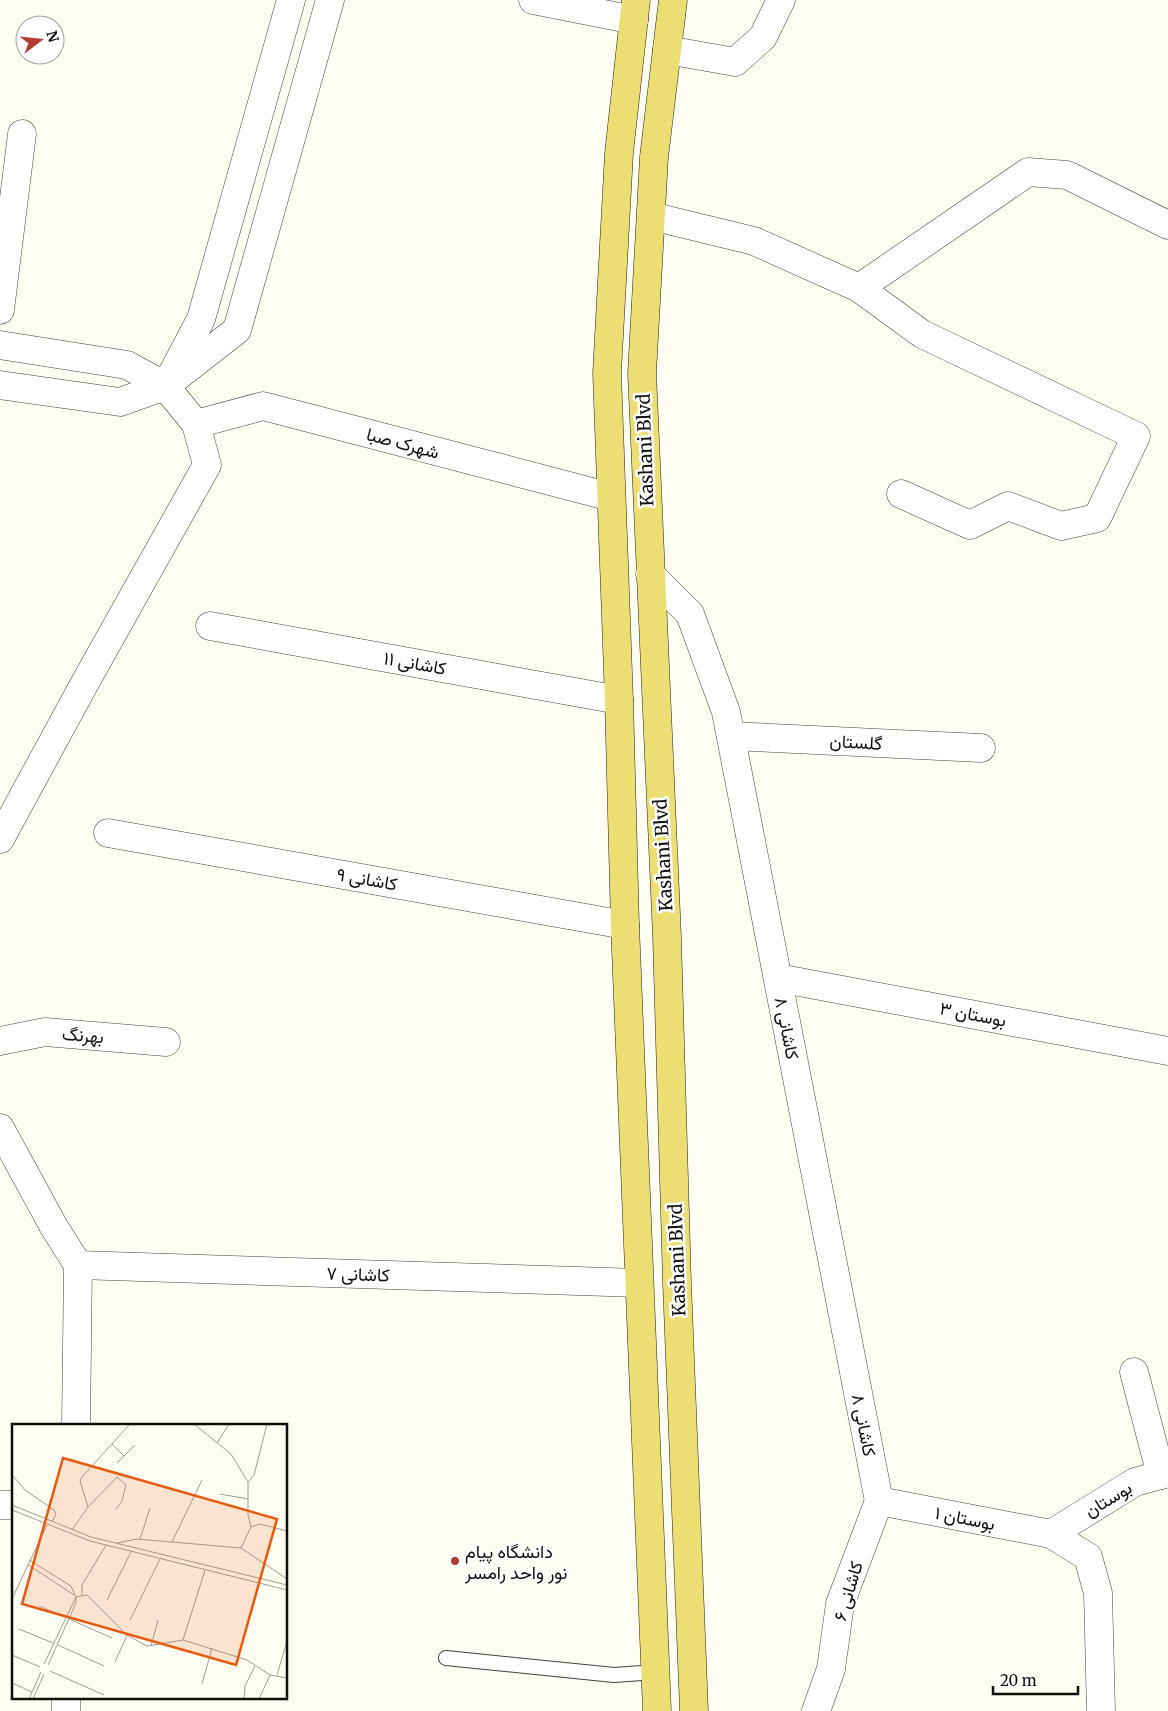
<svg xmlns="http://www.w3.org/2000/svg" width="1168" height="1711" font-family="Merriweather,Vazirmatn,serif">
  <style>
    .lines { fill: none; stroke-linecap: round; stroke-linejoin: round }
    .service-casing { stroke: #414141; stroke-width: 16 }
    .minor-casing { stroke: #414141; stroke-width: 29 }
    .primary-casing { stroke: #1f1f1f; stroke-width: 29 }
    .service { stroke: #fff; stroke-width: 14 }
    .minor { stroke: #fff; stroke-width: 28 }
    .primary { stroke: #ecde72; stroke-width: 28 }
    .poi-dot { fill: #b33c32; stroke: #fff; stroke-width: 2 }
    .labels { text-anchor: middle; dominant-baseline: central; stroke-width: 5; stroke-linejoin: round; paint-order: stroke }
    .street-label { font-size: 18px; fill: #0e0e0e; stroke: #fff }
    .poi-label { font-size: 18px; fill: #0e0e0e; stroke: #fff; text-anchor: start }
    .inset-road { fill: none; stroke: #9e9d96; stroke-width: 1 }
    .view { fill: #e8590c; fill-opacity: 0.15; stroke: #e8590c; stroke-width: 2.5 }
    .inset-edge { fill: none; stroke: #0e0e0e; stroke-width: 2.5 }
  </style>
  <rect width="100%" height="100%" fill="#fefdf1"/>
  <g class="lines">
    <!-- service casing -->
    <g class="service-casing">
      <path id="service" d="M446,1658L614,1675L656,1672"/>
    </g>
    <!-- minor casing -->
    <g class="minor-casing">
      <g id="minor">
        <path d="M533,0L634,20"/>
        <path d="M667,50L735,62L763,37L781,0"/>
        <path d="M651,216L754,241L859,288L1028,172L1067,175L1168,225"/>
        <path d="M859,288L922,334L1136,436L1097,518L1061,526L1008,506L970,525L901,494"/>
        <path d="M0,310L22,134"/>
        <path d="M0,345L127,365L165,386L196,424L207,465L87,679L0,839"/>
        <path d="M171,376L201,319L291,0"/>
        <path d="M0,385L120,402L165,386L237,330L330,0"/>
        <path d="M196,424L263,406L611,497"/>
        <path d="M650,574L690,614L726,712L879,1501"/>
        <path d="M210,626L619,700"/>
        <path d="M731,736L981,748"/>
        <path d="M108,833L625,925"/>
        <path d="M778,978L1168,1051"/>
        <path d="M0,1041L45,1032L166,1042"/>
        <path d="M0,1128L54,1227L78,1265L76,1425"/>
        <path d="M78,1265L639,1283"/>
        <path d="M1134,1372L1161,1475"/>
        <path d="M879,1501L1051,1534L1088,1557L1098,1593L1101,1711"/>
        <path d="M0,1505H14"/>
        <path d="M1051,1534L1135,1482L1168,1473"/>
        <path d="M66,1711V1697"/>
        <path d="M816,1711L831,1669L840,1604L879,1501"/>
      </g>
    </g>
    <!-- primary casing -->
    <g class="primary-casing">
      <g id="primary">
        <path d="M636,0L619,153L607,373L619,700L625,925L657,1711"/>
        <path d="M673,0L654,157L642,373L667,937L677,1283L694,1711"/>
      </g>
    </g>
    <!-- service -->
    <use href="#service" class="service"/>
    <!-- minor -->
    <use href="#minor" class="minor"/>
    <!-- primary -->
    <use href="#primary" class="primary"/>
  </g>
  <!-- markers -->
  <circle class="poi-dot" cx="455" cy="1561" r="5"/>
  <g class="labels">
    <!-- street labels -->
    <g class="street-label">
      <text transform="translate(403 443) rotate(15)">شهرک صبا</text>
      <text transform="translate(645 450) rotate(-92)">Kashani Blvd</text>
      <text transform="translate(415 663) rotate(10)">کاشانی ۱۱</text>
      <text transform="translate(856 742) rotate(3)">گلستان</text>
      <text transform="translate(663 855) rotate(-93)">Kashani Blvd</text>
      <text transform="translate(367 879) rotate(10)">کاشانی ۹</text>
      <text transform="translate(973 1014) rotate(11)">بوستان ۳</text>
      <text transform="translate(787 1028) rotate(79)">کاشانی ۸</text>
      <text transform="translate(83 1035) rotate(5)">بهرنگ</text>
      <text transform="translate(677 1260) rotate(-92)">Kashani Blvd</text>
      <text transform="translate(358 1274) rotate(2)">کاشانی ۷</text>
      <text transform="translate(864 1425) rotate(79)">کاشانی ۸</text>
      <text transform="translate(1108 1499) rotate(-31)">بوستان</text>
      <text transform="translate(965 1518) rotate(11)">بوستان ۱</text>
      <text transform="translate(848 1591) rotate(-73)">کاشانی ۶</text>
    </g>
    <!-- poi labels -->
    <g class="poi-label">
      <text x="465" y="1551">دانشگاه پیام<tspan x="465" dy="21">نور واحد رامسر</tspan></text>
    </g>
  </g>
  <!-- overview -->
  <g transform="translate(12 1424)">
    <rect width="275" height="275" fill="#fefdf1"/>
    <path class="inset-road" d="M182,0L219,30L236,58V91L239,103M205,19L217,0M100,20L112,32M105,39L123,21M1,52L13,66L42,86L44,90L40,98M236,58L242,51L255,0M208,70L236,75M0,81L79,113L275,161M76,83L105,53L114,61L110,77L104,85M0,86L78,117L275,166M239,103L248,100L275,107M60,106L76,83L68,57L70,53L118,0M128,115L138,84M160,118L190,56M105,119L125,115L229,124M229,124L275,155M229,124L239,103M17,136L59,162L64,173V179L36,241M15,140L62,171M70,171V161L94,121M64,173L75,171L115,211L135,222L171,216L235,236L258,251L275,254M0,175L35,101M95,176L119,128M27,182L53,193M57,195L100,214M118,196L148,135M7,205L41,219M171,216L193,146M46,221L92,242M139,222L146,196M0,231L28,243M103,238L115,211M32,240L64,173M38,247L92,271M265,251L275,217M0,259L20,268M190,260L200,224M17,275L29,248M21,275L32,250M232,275L233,262L243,242M247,275L258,251"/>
    <path class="view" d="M51,34L265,95L224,241L10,180Z"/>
    <rect width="275" height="275" class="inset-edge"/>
  </g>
  <!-- north arrow -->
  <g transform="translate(40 40) rotate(74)"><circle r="24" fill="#ffffff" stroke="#9f9f9f"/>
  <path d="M0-4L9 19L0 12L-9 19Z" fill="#b33c32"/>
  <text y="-8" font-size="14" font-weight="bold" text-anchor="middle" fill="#0e0e0e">N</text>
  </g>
  <!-- scale -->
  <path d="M993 1686v8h85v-8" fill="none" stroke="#0e0e0e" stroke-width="2.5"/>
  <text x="1000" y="1686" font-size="15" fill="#0e0e0e" stroke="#ffffff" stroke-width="4" paint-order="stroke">20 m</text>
</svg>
